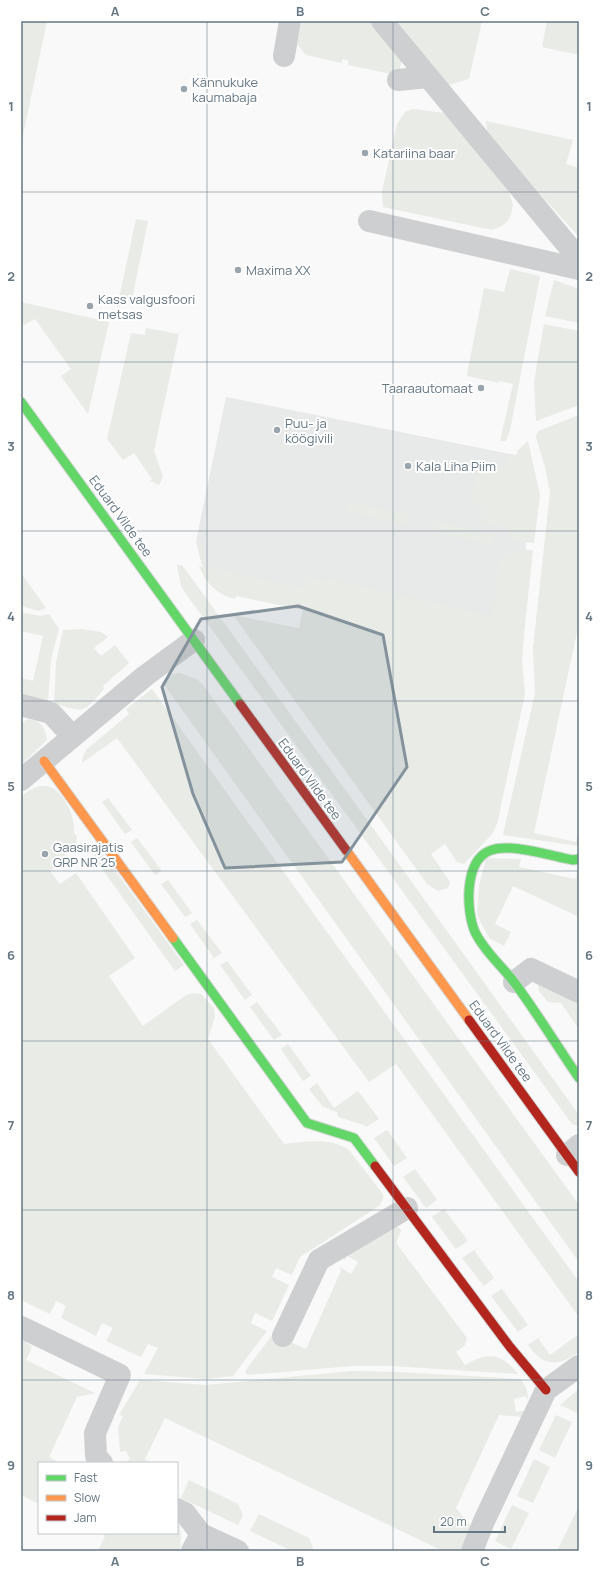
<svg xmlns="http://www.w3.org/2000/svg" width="600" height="1572" font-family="Manrope,sans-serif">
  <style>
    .built { fill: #e8e9e9 }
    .green { fill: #e8ebe6 }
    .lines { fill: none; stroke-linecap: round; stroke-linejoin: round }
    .fast-casing { stroke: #d5d6d7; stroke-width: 11 }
    .slow-casing { stroke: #d5d6d7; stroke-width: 11 }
    .jam-casing { stroke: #d5d6d7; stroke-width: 11 }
    .street { stroke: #cecfd0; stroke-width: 22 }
    .fast { stroke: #63d668; stroke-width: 9 }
    .slow { stroke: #ff974d; stroke-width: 9 }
    .jam { stroke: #b3261e; stroke-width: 9 }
    .marked { fill: #84929c; fill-opacity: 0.2; stroke: #84929c; stroke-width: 3; stroke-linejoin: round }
    .grid { fill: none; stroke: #657683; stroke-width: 1; stroke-opacity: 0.55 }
    .poi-dot { fill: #99a4ac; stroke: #fff; stroke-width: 1.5 }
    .labels { text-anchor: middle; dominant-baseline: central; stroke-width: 4; stroke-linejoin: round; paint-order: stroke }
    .poi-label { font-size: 13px; fill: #657683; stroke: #fff; text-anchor: start }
    .street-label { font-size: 13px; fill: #657683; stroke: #fff }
    .neatline { fill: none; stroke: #657683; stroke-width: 1.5 }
    .grid-label { font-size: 13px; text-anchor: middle; font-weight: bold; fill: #657683 }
  </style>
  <rect width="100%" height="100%" fill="#f9f9f9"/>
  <!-- built -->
  <path class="built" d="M226,397L530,458L522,624L308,578L305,591L203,569L196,541Z"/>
  <!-- green -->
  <g class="green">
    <path d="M21,21H47L21,145Z"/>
    <path d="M302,21H370L402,60L399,72L395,75L348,65L349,61L343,59L341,63L306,55L297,44Z"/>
    <path d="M395,21H482L469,79L448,85Z"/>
    <path d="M547,21H579V55L542,47Z"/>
    <path d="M413,109L445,113L507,185L513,205L511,214L508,220L502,226L492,230L383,207L382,192L397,124L405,112Z"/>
    <path d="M486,121L573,140L566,164L579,168V237L532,185L487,131Z"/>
    <path d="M136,219L148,221L132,299L117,308Z"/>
    <path d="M510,269L540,276L510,430L506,441H500L513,384L499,381V383L467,376V374L484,288L504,292Z"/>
    <path d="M554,280L579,289V323L545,316Z"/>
    <path d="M21,302L109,322L88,414L61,376L71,369L35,319L24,325L21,320Z"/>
    <path d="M544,324L579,331V405L536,421L534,382Z"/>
    <path d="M146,328L179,334L154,451L163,477L159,485L150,481L152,479L134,453L123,460L107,439L131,333L145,335Z"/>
    <path d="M579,415V623L534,833L576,842L579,828V846L503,835L535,693L533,648L550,492L545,467L536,437L538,431Z"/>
    <path d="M528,441L540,495L534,543L511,541L509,540L506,527L480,522L483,508L477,503L469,502L477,474L503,467L511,454L516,455L518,450Z"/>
    <path d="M349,502L408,514L411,516V521L406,525L349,512L346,509Z"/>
    <path d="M435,521L492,534L494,541L490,545L436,532L432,529Z"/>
    <path d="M196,541C209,546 205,555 204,566L304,588L306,577L325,581L326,578L492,616L499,564C508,550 518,549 533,550L524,634L522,661L525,694L497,824L492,834L464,864L457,862L445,844L431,854L450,882L448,888L438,891L427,884L233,615L299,628L303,610L236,596L235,599C218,595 204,582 199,565L203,568Z"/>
    <path d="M177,565H182L381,839L579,1115V1126L572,1124L186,594L181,586Z"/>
    <path d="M21,573L46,608L39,611L21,606Z"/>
    <path d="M21,612L40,616L49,614L59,629L51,659L48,702L21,695V678L33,681L43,636L21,631Z"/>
    <path d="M81,629L101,632L108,637L94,648L101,656L115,645L129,663L103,686L104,689C82,714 85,713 54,703L56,663L63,630Z"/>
    <path d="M180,673L197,679L203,685L579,1205V1262L162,682L173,674Z"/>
    <path d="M152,689L579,1282V1317L396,1064L369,1082L117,738L82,763L83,756L87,749L129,714L126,709Z"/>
    <path d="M28,719C41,720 45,728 47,740L21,765V723Z"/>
    <path d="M39,786C45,786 52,786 57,791C68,801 75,819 74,833L77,837L76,845L72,851H67L60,864L50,871L60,884L76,873L135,958L109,976L143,1026L186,995L194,993L201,994L214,1008L215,1016L208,1039L284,1144C306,1142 329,1137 349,1150L383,1194V1199L379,1206L300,1257L292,1275L276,1268L272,1277L289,1285L272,1321L255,1313L251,1323L267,1331L233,1376L205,1379L144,1374L158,1348L148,1344L141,1357L106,1341L113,1328L102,1323L96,1336L61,1318L66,1306L56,1301L50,1314L21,1300V797L28,791Z"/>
    <path d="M108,798L132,830L125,834L102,802Z"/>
    <path d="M137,838L162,871L155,875L131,842Z"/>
    <path d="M101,851L184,965L175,971L93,856Z"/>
    <path d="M486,858L521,859L519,867L575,879L579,868V917L513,886L495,924L511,932L504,946L489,938L477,915L479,886Z"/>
    <path d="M168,880L192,913L185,917L161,884Z"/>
    <path d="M197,920L222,953L214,958L190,924Z"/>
    <path d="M227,961L252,995L245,1000L220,965Z"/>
    <path d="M541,982L579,997V1029L561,1003L548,1002L539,991L538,986Z"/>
    <path d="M257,1002L282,1035L274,1040L250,1007Z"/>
    <path d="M288,1044L311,1076L303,1081L281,1049Z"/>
    <path d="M317,1083L334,1108L358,1091L379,1119L366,1127L364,1125L338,1117L337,1112L323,1107L309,1089Z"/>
    <path d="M387,1130L407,1158L394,1166L374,1138Z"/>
    <path d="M415,1169L437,1200L426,1208L403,1177Z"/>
    <path d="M444,1209L468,1241L456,1249L432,1217Z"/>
    <path d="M398,1226L401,1231L396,1243L467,1338L465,1345L456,1352L465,1365C487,1352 501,1352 518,1374L392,1366H352L247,1375L245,1371L273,1334L306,1349L341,1271L340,1267L351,1274L358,1262L347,1256L345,1260L341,1258Z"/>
    <path d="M474,1250L494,1278L484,1286L462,1258Z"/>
    <path d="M502,1289L528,1325L518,1332L491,1296Z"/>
    <path d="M579,1334V1352C558,1367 543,1367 528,1345L538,1338L550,1355Z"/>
    <path d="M21,1338L32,1347L26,1360L95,1393L77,1397L49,1457L60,1463H39V1504L21,1495Z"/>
    <path d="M352,1371L398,1372L521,1379L527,1390L528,1398L526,1399V1396L514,1399L516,1412L528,1410L523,1417L499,1415L456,1508L475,1531L466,1551H443L165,1418L145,1459L152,1463H124L130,1459L126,1451L120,1452L118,1427L123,1416L119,1415L140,1380L205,1385Z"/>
    <path d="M579,1389V1408L577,1413L560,1405Z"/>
    <path d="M556,1415L572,1422L555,1458L539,1450Z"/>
    <path d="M534,1459L550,1467L533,1503L517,1496Z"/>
    <path d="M189,1480L238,1504L243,1515L238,1525L181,1498Z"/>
    <path d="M512,1505L529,1513L511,1549L495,1541Z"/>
    <path d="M579,1506V1551H557Z"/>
    <path d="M259,1514L309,1538L313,1548L312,1551H292L250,1531Z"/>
    <path d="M177,1523L180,1525L181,1536L180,1551H98L105,1536L100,1533H177Z"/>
  </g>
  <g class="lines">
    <!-- fast casing -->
    <g class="fast-casing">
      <g id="fast">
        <path d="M21,402L240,704"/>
        <path d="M579,859L573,860C551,856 509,842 489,851C464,862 466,911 475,932C484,951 501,965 514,982C537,1013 557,1046 579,1078"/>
        <path d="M173,938L307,1123L354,1138L375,1166"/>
      </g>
    </g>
    <!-- slow casing -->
    <g class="slow-casing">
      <g id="slow">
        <path d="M44,761L173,938"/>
        <path d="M346,850L469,1020"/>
      </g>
    </g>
    <!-- jam casing -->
    <g class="jam-casing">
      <g id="jam">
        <path d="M240,704L346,850"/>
        <path d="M469,1020L579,1172"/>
        <path d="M375,1166L510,1347L546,1390"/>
      </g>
    </g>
    <!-- street -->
    <g class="street">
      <path d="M382,21L579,259"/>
      <path d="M284,56L290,21"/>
      <path d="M398,80L428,77"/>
      <path d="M369,221L579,269"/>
      <path d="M21,705L51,713L72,736"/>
      <path d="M21,780L145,676L194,640"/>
      <path d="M514,982L531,969L579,992"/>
      <path d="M567,1155L579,1145"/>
      <path d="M21,1327L120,1375L95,1433L96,1456L102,1463"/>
      <path d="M283,1336L319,1260L407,1208"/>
      <path d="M177,1509L185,1513L201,1534L238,1551"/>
      <path d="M192,1551L201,1534"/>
      <path d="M472,1551L484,1521L546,1390L579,1366"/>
    </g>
    <!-- fast -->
    <use href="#fast" class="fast"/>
    <!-- slow -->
    <use href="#slow" class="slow"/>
    <!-- jam -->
    <use href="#jam" class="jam"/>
  </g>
  <!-- marked area -->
  <path class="marked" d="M298,606L383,635L407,767L342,862L225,868L193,794L162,687L201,619Z"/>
  <!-- grid -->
  <path class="grid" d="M207,21V1551M393,21V1551M21,192H579M21,362H579M21,531H579M21,701H579M21,871H579M21,1041H579M21,1210H579M21,1380H579"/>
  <!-- markers -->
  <g class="poi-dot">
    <circle cx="184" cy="89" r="4"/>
    <circle cx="365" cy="153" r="4"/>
    <circle cx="238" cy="270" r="4"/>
    <circle cx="90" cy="306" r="4"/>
    <circle cx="481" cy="388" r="4"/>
    <circle cx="277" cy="430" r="4"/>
    <circle cx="408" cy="466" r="4"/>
    <circle cx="45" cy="854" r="4"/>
  </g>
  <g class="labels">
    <!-- poi labels -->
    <g class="poi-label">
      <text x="192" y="82">Kännukuke<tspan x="192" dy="15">kaumabaja</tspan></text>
      <text x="373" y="153">Katariina baar</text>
      <text x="246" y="270">Maxima XX</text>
      <text x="98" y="299">Kass valgusfoori<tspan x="98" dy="15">metsas</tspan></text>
      <text x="473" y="388" text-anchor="end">Taaraautomaat</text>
      <text x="285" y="423">Puu- ja<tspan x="285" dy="15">köögivili</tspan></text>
      <text x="416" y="466">Kala Liha Piim</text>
      <text x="53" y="847">Gaasirajatis<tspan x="53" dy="15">GRP NR 25</tspan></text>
    </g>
    <!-- street labels -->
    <g class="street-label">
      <text transform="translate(121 516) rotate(54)">Eduard Vilde tee</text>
      <text transform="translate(310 779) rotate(54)">Eduard Vilde tee</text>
      <text transform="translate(501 1041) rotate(54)">Eduard Vilde tee</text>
    </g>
  </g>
  <!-- border -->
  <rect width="600" height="1572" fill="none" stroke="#ffffff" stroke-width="44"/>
  <!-- legend -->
  <rect x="38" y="1462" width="140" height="72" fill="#ffffff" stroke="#c1c8cd"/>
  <rect x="46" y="1475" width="20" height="6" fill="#63d668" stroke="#c1c8cd"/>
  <text x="74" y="1482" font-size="12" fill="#657683">Fast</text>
  <rect x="46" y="1495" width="20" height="6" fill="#ff974d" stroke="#c1c8cd"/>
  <text x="74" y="1502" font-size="12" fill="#657683">Slow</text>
  <rect x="46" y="1515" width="20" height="6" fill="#b3261e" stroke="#c1c8cd"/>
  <text x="74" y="1522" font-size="12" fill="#657683">Jam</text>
  <!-- scale -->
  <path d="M434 1526v6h71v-6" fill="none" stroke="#657683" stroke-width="2"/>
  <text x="440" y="1526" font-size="12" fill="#657683" stroke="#ffffff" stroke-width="3" paint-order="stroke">20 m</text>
  <rect x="22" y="22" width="556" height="1528" class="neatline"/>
  <g class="grid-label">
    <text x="115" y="16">A</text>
    <text x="300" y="16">B</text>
    <text x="485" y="16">C</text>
    <text x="11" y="111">1</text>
    <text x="589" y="111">1</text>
    <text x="11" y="281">2</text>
    <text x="589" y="281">2</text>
    <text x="11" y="451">3</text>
    <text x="589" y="451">3</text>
    <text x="11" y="621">4</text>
    <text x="589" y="621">4</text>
    <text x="11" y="791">5</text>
    <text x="589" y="791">5</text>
    <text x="11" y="960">6</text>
    <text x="589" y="960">6</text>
    <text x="11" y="1130">7</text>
    <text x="589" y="1130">7</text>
    <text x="11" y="1300">8</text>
    <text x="589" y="1300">8</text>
    <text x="11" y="1470">9</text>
    <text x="589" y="1470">9</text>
    <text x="115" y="1566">A</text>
    <text x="300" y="1566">B</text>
    <text x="485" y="1566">C</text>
  </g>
</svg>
